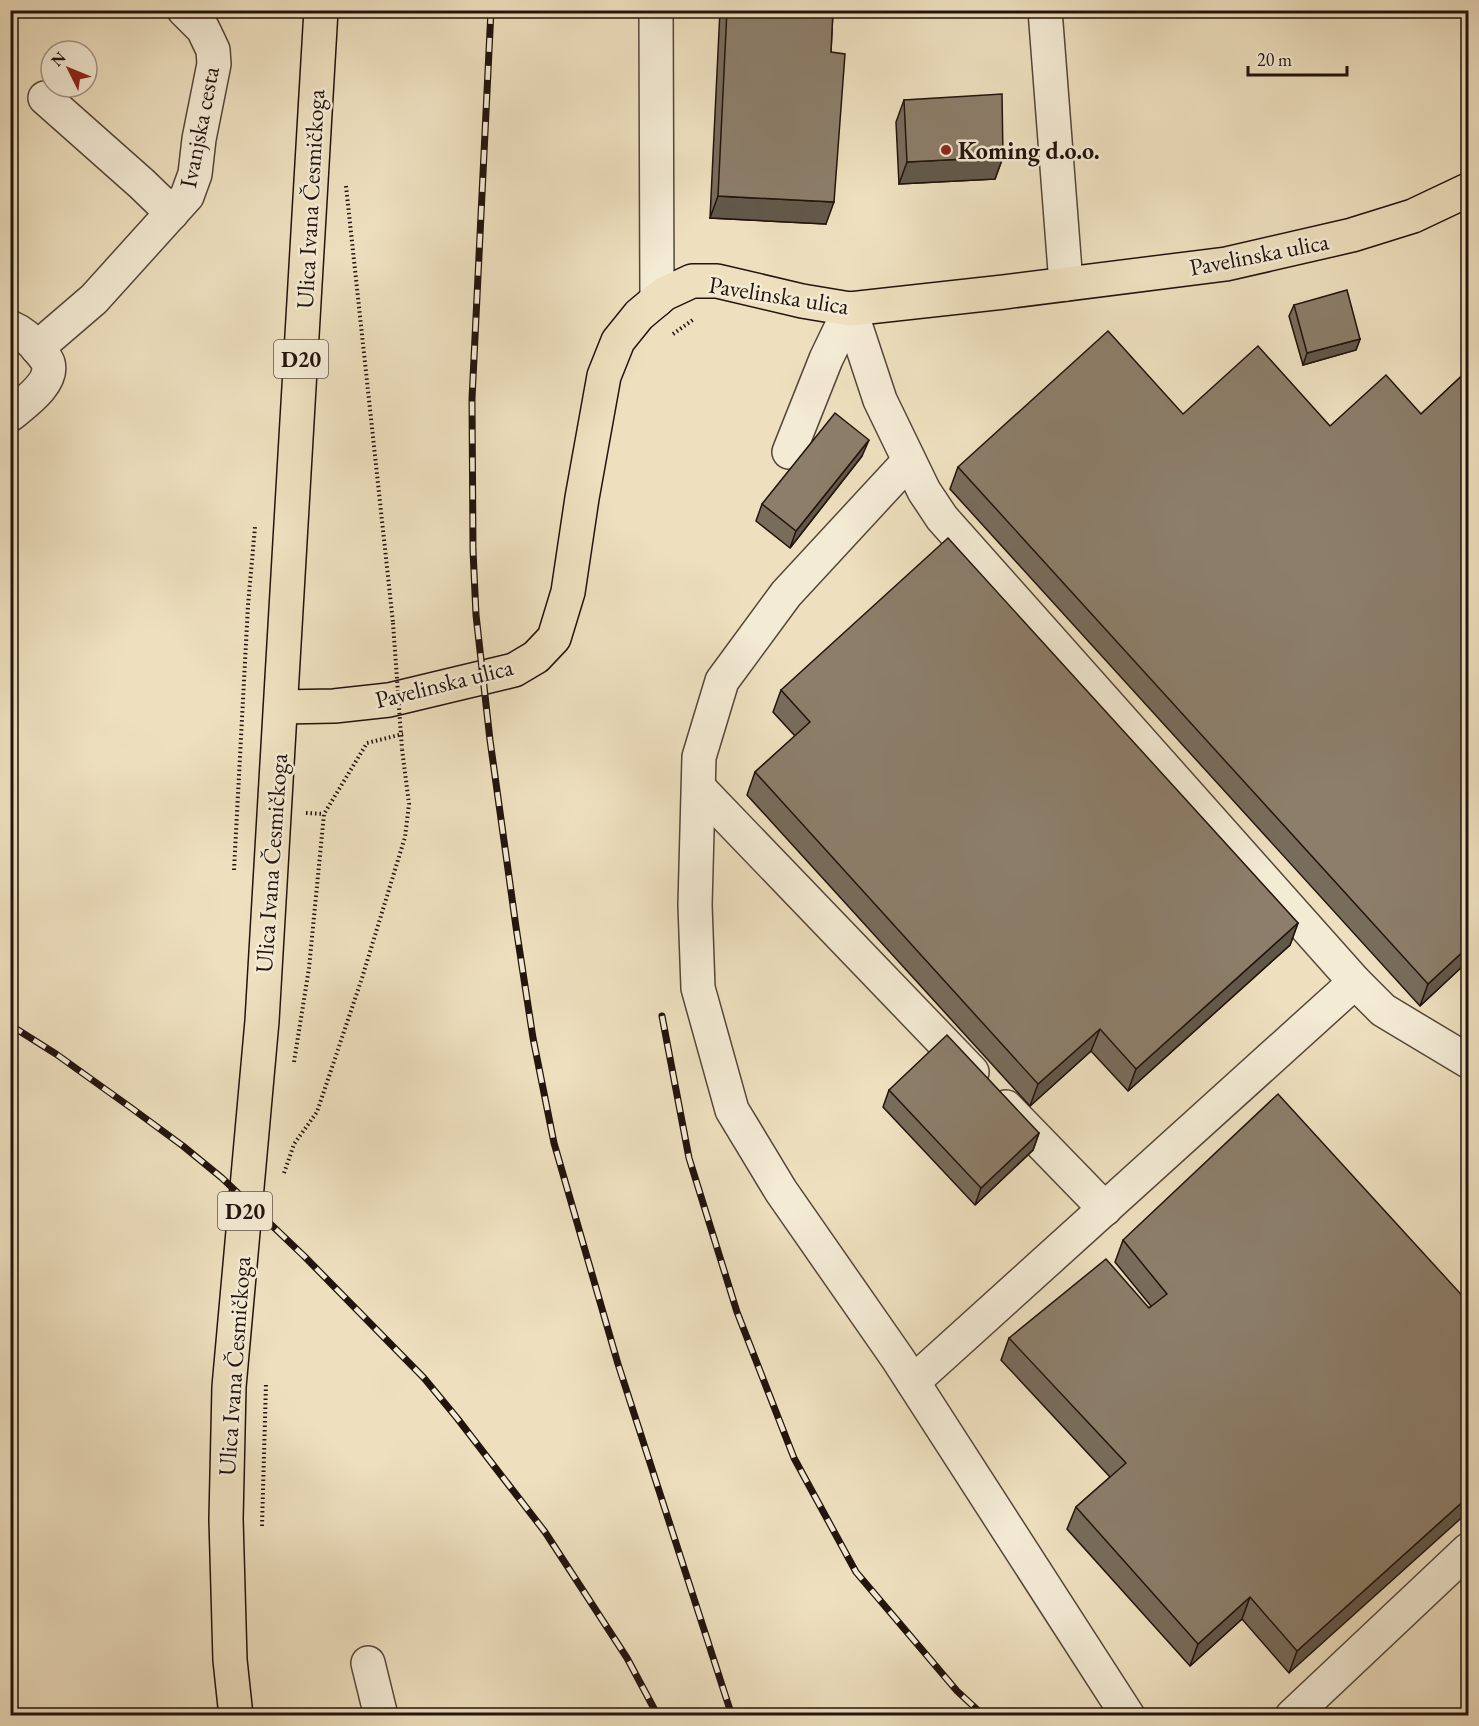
<svg xmlns="http://www.w3.org/2000/svg" width="1479" height="1726" font-family="'EB Garamond',serif">
  <style>
    .lines { fill: none; stroke-linecap: round; stroke-linejoin: round }
    .minor-casing { stroke: #55463a; stroke-width: 36 }
    .major-casing { stroke: #22130d; stroke-width: 36 }
    .path { stroke: #22130d; stroke-width: 4; stroke-dasharray: 1.5 3; stroke-linecap: butt }
    .minor { stroke: #f4ebd5; stroke-width: 33 }
    .major { stroke: #eee0bf; stroke-width: 33 }
    .rail-casing { stroke: #22130d; stroke-width: 7 }
    .rail { stroke: #f4ebd5; stroke-width: 4.5; stroke-dasharray: 14; stroke-linecap: butt }
    .path-bridge { stroke: #22130d; stroke-width: 4; stroke-dasharray: 1.5 3; stroke-linecap: butt }
    .wall { fill: #786c5b; stroke: #22130d; stroke-width: 1.5 }
    .shaded-wall { fill: #62584a; stroke: #22130d; stroke-width: 1.5 }
    .building { fill: #8c7e6a; stroke: #22130d; stroke-width: 1.5 }
    .poi-dot { fill: #8f2418; stroke: #f4ebd5; stroke-width: 2 }
    .labels { text-anchor: middle; dominant-baseline: central; stroke-width: 5; stroke-linejoin: round; paint-order: stroke }
    .shield { fill: #f4ebd5; stroke: #615449; stroke-width: 1.5 }
    .shield-label { font-size: 22px; font-weight: bold; fill: #22130d }
    .street-label { font-size: 24px; fill: #22130d; stroke: #f4ebd5 }
    .poi-label { font-size: 24px; font-weight: bold; fill: #22130d; stroke: #f4ebd5; text-anchor: start }
  </style>
  <rect width="100%" height="100%" fill="#eee0bf"/>
  <filter id="stains"><feTurbulence type="fractalNoise" baseFrequency=".00333" numOctaves="4"/><feColorMatrix values="0 0 0 0 .2 0 0 0 0 .09 0 0 0 0 .02 0 0 0 .5 -.17"/></filter>
  <radialGradient id="worn" r=".72"><stop offset=".6" stop-color="#630" stop-opacity="0"/><stop offset="1" stop-color="#630" stop-opacity=".3"/></radialGradient>
  <g class="lines">
    <!-- minor casing -->
    <g class="minor-casing">
      <g id="minor">
        <path d="M656,10L657,300"/>
        <path d="M1045,10L1066,284"/>
        <path d="M45,98L142,184L172,213"/>
        <path d="M850,309L880,400L924,491L942,518L1355,982L1383,1010L1468,1061"/>
        <path d="M10,327C22,332 32,341 40,351C42,354 47,359 48,363C54,383 23,404 10,415"/>
        <path d="M37,348L94,299L187,196L195,174L199,139L214,64L213,50L203,29L184,10"/>
        <path d="M789,452L826,359L850,309"/>
        <path d="M909,461L786,594L722,681L699,757L695,905L698,988L732,1110L781,1191L898,1359L1128,1716"/>
        <path d="M699,788L972,1072"/>
        <path d="M1006,1107L1105,1209"/>
        <path d="M913,1382L1355,982"/>
        <path d="M368,1663L381,1716"/>
        <path d="M1292,1716L1468,1550"/>
      </g>
    </g>
    <!-- major casing -->
    <g class="major-casing">
      <g id="major">
        <path d="M281,707L334,706L389,700L514,670L536,657L554,638L568,592L582,498L604,376L618,341L639,315L664,294L692,281H717L802,301L850,309L1004,292L1226,264L1352,235L1413,216L1468,190"/>
        <path d="M236,1716L230,1660L226,1519L229,1387L262,1021L321,10"/>
      </g>
    </g>
    <!-- path -->
    <g class="path">
      <path d="M346,186L393,623"/>
      <path d="M673,334L694,319"/>
      <path d="M306,813L324,814"/>
      <path d="M234,870L248,605L255,527"/>
      <path d="M294,1062L309,968L324,814L367,743L403,734"/>
      <path d="M284,1173L294,1144L317,1112L362,978L405,837L409,804L402,749"/>
      <path d="M262,1526L266,1383"/>
    </g>
    <!-- minor -->
    <use href="#minor" class="minor"/>
    <!-- major -->
    <use href="#major" class="major"/>
    <!-- rail casing -->
    <g class="rail-casing">
      <g id="rail">
        <path d="M491,10L472,399L473,550L476,615L490,740L516,927L533,1038L554,1143L618,1364L732,1716"/>
        <path d="M662,1016L689,1158L737,1312L794,1458L856,1572L957,1691L984,1716"/>
        <path d="M10,1025L56,1054L130,1107L183,1146L222,1178L304,1256L424,1378L457,1418L545,1532L627,1658L658,1716"/>
      </g>
    </g>
    <!-- rail -->
    <use href="#rail" class="rail"/>
    <!-- path-bridge -->
    <path class="path-bridge" d="M393,623L402,749"/>
  </g>
  <!-- wall -->
  <g class="wall">
    <path d="M720,10H833L831,52L826,224L710,218Z"/>
    <path d="M904,100L1003,157L995,179L899,184L896,122Z"/>
    <path d="M1294,305L1360,339L1356,350L1303,365L1289,316Z"/>
    <path d="M1468,370V966L1466,963L1420,1006L950,489L958,467L1183,414L1330,426L1421,414Z"/>
    <path d="M862,456L790,548L756,521L762,504Z"/>
    <path d="M781,690L1298,923L1290,945L1128,1091L1091,1051L1030,1106L747,795L755,772L795,736L773,712Z"/>
    <path d="M889,1090L1039,1133L1033,1150L975,1205L883,1107Z"/>
    <path d="M1123,1240L1468,1302L1289,1673L1242,1619L1190,1666L1067,1529L1076,1507L1110,1477L1001,1360L1009,1338L1149,1308L1151,1306L1115,1262Z"/>
  </g>
  <!-- shaded-wall -->
  <g class="shaded-wall">
    <path d="M1003,157L995,179L899,184L907,162Z"/>
    <path d="M718,196L834,202L826,224L710,218Z"/>
    <path d="M1360,339L1356,350L1303,365L1307,353Z"/>
    <path d="M869,440L862,456L790,548L796,531Z"/>
    <path d="M1298,923L1290,945L1128,1091L1136,1069Z"/>
    <path d="M1468,947V957L1466,963L1420,1006L1428,984Z"/>
    <path d="M1100,1029L1091,1051L1030,1106L1038,1084Z"/>
    <path d="M1039,1133L1033,1150L975,1205L981,1188Z"/>
    <path d="M1468,1497V1512L1289,1673L1297,1651Z"/>
    <path d="M1250,1597L1242,1619L1190,1666L1198,1644Z"/>
  </g>
  <!-- building -->
  <g class="building">
    <path d="M727,10H833L831,52L845,54L834,202L718,196Z"/>
    <path d="M1002,94L1003,157L907,162L904,100Z"/>
    <path d="M1347,290L1360,339L1307,353L1294,305Z"/>
    <path d="M1108,331L1183,414L1258,346L1330,426L1386,375L1421,414L1468,370V947L1428,984L958,467Z"/>
    <path d="M835,413L869,440L796,531L762,504Z"/>
    <path d="M948,538L1298,923L1136,1069L1100,1029L1038,1084L755,772L810,722L781,690Z"/>
    <path d="M947,1035L1039,1133L981,1188L889,1090Z"/>
    <path d="M1278,1094L1468,1302V1497L1297,1651L1250,1597L1198,1644L1076,1507L1126,1463L1009,1338L1106,1259L1149,1308L1167,1294L1123,1240Z"/>
  </g>
  <!-- markers -->
  <circle class="poi-dot" cx="946" cy="150" r="6"/>
  <g class="labels">
    <!-- shield labels -->
    <g class="shield">
      <rect x="274" y="340" width="54" height="38" rx="4.5"/>
      <rect x="218" y="1192" width="54" height="38" rx="4.5"/>
    </g>
    <g class="shield-label">
      <text x="301" y="359">D20</text>
      <text x="245" y="1211">D20</text>
    </g>
    <!-- street labels -->
    <g class="street-label">
      <text transform="translate(199 127) rotate(-79)">Ivanjska cesta</text>
      <text transform="translate(310 199) rotate(-87)">Ulica Ivana Česmičkoga</text>
      <text transform="translate(1259 254) rotate(-11)">Pavelinska ulica</text>
      <text transform="translate(779 295) rotate(9)">Pavelinska ulica</text>
      <text transform="translate(444 683) rotate(-14)">Pavelinska ulica</text>
      <text transform="translate(271 863) rotate(-86)">Ulica Ivana Česmičkoga</text>
      <text transform="translate(234 1366) rotate(-86)">Ulica Ivana Česmičkoga</text>
    </g>
    <!-- poi labels -->
    <g class="poi-label">
      <text x="958" y="150">Koming d.o.o.</text>
    </g>
  </g>
  <!-- margin -->
  <rect width="1479" height="1726" fill="none" stroke="#eee0bf" stroke-width="36"/>
  <rect x="12" y="12" width="1455" height="1702" fill="none" stroke="#22130d" stroke-width="3"/>
  <rect x="18" y="18" width="1443" height="1690" fill="none" stroke="#22130d" stroke-width="1.5"/>
  <!-- north arrow -->
  <g transform="translate(69 69) rotate(313)"><circle r="28" fill="#f4ebd5" stroke="#a09585" stroke-width="1.5"/>
  <path d="M0-4.5L10 22L0 15L-10 22Z" fill="#8f2418"/>
  <text y="-9" font-size="16" font-weight="bold" text-anchor="middle" fill="#22130d">N</text>
  </g>
  <!-- scale -->
  <path d="M1248 66v9h99v-9" fill="none" stroke="#22130d" stroke-width="3"/>
  <text x="1257" y="66" font-size="18" fill="#22130d" stroke="#f4ebd5" stroke-width="4.5" paint-order="stroke">20 m</text>
  <rect width="100%" height="100%" filter="url(#stains)"/>
  <rect width="100%" height="100%" fill="url(#worn)"/>
</svg>
